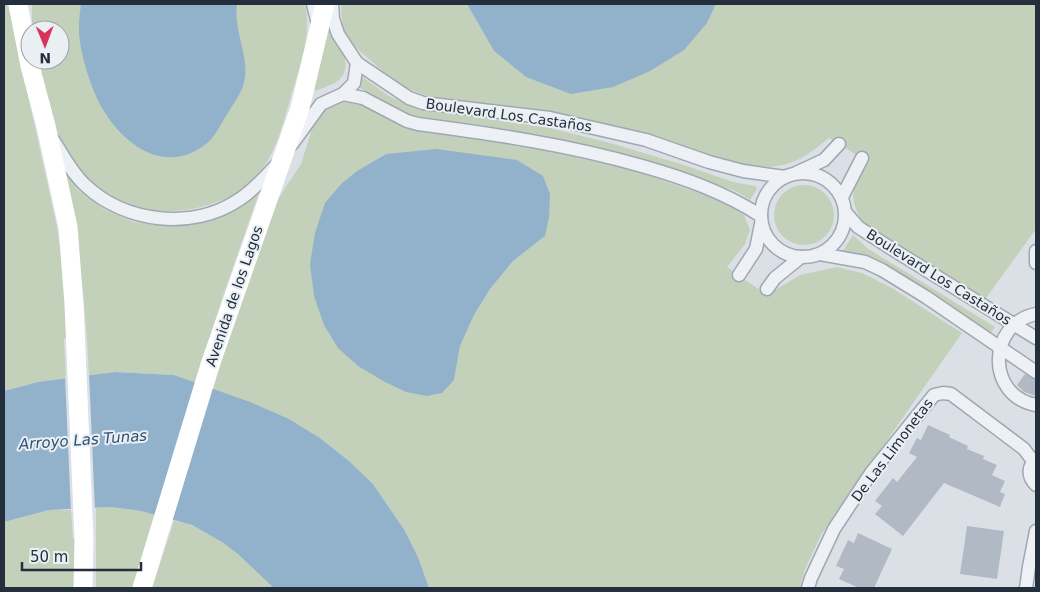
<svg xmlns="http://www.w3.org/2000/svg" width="1040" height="592" font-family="'DejaVu Sans',sans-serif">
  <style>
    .green { fill: #c3d1bb; fill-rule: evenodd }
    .water { fill: #92b2cb }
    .pier { fill: #dbe0e7 }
    .building { fill: #b1bac4 }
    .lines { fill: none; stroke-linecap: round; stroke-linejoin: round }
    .street-casing { stroke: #a0a7b1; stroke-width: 15 }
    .street { stroke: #edf1f5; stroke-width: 12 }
    .secondary { stroke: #fff; stroke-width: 19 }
    .labels { text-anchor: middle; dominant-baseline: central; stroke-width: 4; stroke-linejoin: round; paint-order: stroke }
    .street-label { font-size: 14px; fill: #242f3e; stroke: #eaeff4 }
    .water-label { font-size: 15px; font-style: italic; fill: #2b5274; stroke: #eaeff4 }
  </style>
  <rect width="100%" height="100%" fill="#dbe0e7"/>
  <!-- green -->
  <g class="green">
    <path d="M4,4H8L57,227L65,282L70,338L64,339L66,379L38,382L4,391Z"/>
    <path d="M32,4H305C312,34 301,63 292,93C283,123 276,158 252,181C239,194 222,201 205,206C147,222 93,199 63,147C60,142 58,135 56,129C48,107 43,83 37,60H60V30H32Z"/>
    <path d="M341,4H467L494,51L526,77L707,23L716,4H1036V229L984,301L864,225C847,196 852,189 866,161L829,138C802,160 791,167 755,168L586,121L522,107L464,102L423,95L406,88L388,76L353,45L342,29Z"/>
    <path d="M329,26C338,42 358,68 335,83C329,86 322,88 316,91L314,89L315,86Z"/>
    <path d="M361,76L389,96L408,105L424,109L550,128L610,143L681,164L733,182L755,186L757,189L750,200C736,189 714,184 697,178C609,145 515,129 422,117L404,113L358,87Z"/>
    <path d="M344,98L353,100L411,129L446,133L538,149L629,169L722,201L744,215L750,230L745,244L727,267L767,295L800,275L837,267L862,273L892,288L962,333L821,535L805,569L800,588H429L418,557L405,531L373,484L349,461L320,438L289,419L213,390L239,301L270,211L301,164L317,113ZM386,154L545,236L513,261L490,289L474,315L460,346L454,380L342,183L357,171Z"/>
    <path d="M64,173L68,175L77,189L105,210L134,222L164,225L200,221L257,192L259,193L225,290L195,383L174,375L115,372L89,376C86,305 78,242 64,173Z"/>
    <circle cx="804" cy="215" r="30"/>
    <path d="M853,235L867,248L995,327L991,333L881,265L845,254L843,251Z"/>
    <path d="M111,507L141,511L155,515L136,588H96V508Z"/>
    <path d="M49,510H71L73,539L79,538L77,588H4V522Z"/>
    <path d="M174,521C180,522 187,523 193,526C219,537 256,566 274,588H152Z"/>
  </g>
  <!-- water -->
  <g class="water">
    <path d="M81,4H237C233,32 252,61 243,86C239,97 230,109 224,119C219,128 214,138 206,144C162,179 115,139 96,96C88,78 78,46 79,26C79,19 80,11 81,4Z"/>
    <path d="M467,4H716L707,23L684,50L650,71L613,87L571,94L526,77L494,51Z"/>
    <path d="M436,149L517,160L543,176L550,194L549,217L545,236L513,261L490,289L474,315L460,346L454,380L442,393L427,396L406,392L385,382L358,366L338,348L324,325L314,296L310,264L315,233L325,203L342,183L357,171L386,154Z"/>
    <path d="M115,372L174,375L250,402L289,419L320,438L349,461L373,484L405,531L418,557L429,588H274L239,555L222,542L192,525L141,511L111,507L49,510L4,522V391L38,382Z"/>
  </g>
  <!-- pier -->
  <path class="pier" d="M89,373L95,510L71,512L65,376Z"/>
  <!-- building -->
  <g class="building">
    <path d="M1025,374L1036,380V396L1024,392L1017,385Z"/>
    <path d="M928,425L950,435L949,437L968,446L967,449L984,456L983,459L997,465L992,475L1005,481L1000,492L1005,494L1000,507L944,483L903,536L875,514L882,506L875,501L893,478L897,482L917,457L909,453L917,438L921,440Z"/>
    <path d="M967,526L1004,531L997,579L960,574Z"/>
    <path d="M858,533L892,549L874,588H859L839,579L844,569L836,566L848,540L854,543Z"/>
  </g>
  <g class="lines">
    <!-- street casing -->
    <g class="street-casing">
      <g id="street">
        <path d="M313,4L318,24"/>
        <path d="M357,63L409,98L423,103L550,118L646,140L709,162L743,171L785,177"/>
        <path d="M343,94L363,98L407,121L418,124C494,134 569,145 642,166C684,178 724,192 761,216"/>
        <path d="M54,141C63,156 72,173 85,185C125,223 193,231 240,199C255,189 267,175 279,162"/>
        <path d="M292,144L321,104L343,94L354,83L357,63L338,34L333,19L332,4"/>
        <path d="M796,173L824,160L839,144"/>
        <circle cx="803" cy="215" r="42"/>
        <path d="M842,197L862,158"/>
        <path d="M846,213L858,227L889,247L1036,338"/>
        <path d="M1036,251V263"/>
        <path d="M820,254L865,262L882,270L926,297L1036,372"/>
        <path d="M739,275L756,249L761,224"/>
        <path d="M767,289L775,278L801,257"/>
        <path d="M1036,314C987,324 986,396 1036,405"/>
        <path d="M1036,459C1027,467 1028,477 1036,485"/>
        <path d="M808,588L811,578L834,529L871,473L934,395L943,393L951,394L1024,449L1033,461"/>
        <path d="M1026,588L1029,567L1036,531"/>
      </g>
    </g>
    <!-- street -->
    <use href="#street" class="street"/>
    <!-- secondary -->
    <g class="secondary">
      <path d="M18,4L30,66L46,126L68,227L74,304L84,538L83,588"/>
      <path d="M142,588L210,365L300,108L325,4"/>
    </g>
  </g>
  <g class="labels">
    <!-- street labels -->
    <g class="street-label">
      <text transform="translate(509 115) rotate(8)">Boulevard Los Castaños</text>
      <text transform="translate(939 277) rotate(32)">Boulevard Los Castaños</text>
      <text transform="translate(234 296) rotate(-71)">Avenida de los Lagos</text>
      <text transform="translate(892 450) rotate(-53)">De Las Limonetas</text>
    </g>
    <!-- water labels -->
    <g class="water-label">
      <text transform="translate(83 440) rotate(-4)">Arroyo Las Tunas</text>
    </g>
  </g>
  <!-- border -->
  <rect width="1040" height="592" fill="none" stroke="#242f3e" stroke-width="10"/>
  <!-- north arrow -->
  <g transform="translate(45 45) rotate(179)"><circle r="24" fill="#eaeff4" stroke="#9ba2ab"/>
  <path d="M0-4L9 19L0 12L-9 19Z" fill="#d9325b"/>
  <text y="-8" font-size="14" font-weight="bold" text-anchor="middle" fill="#242f3e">N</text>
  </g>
  <!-- scale -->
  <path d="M22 562v8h119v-8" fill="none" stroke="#242f3e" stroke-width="2.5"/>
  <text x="30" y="562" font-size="15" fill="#242f3e" stroke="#eaeff4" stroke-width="4" paint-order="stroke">50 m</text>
</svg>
